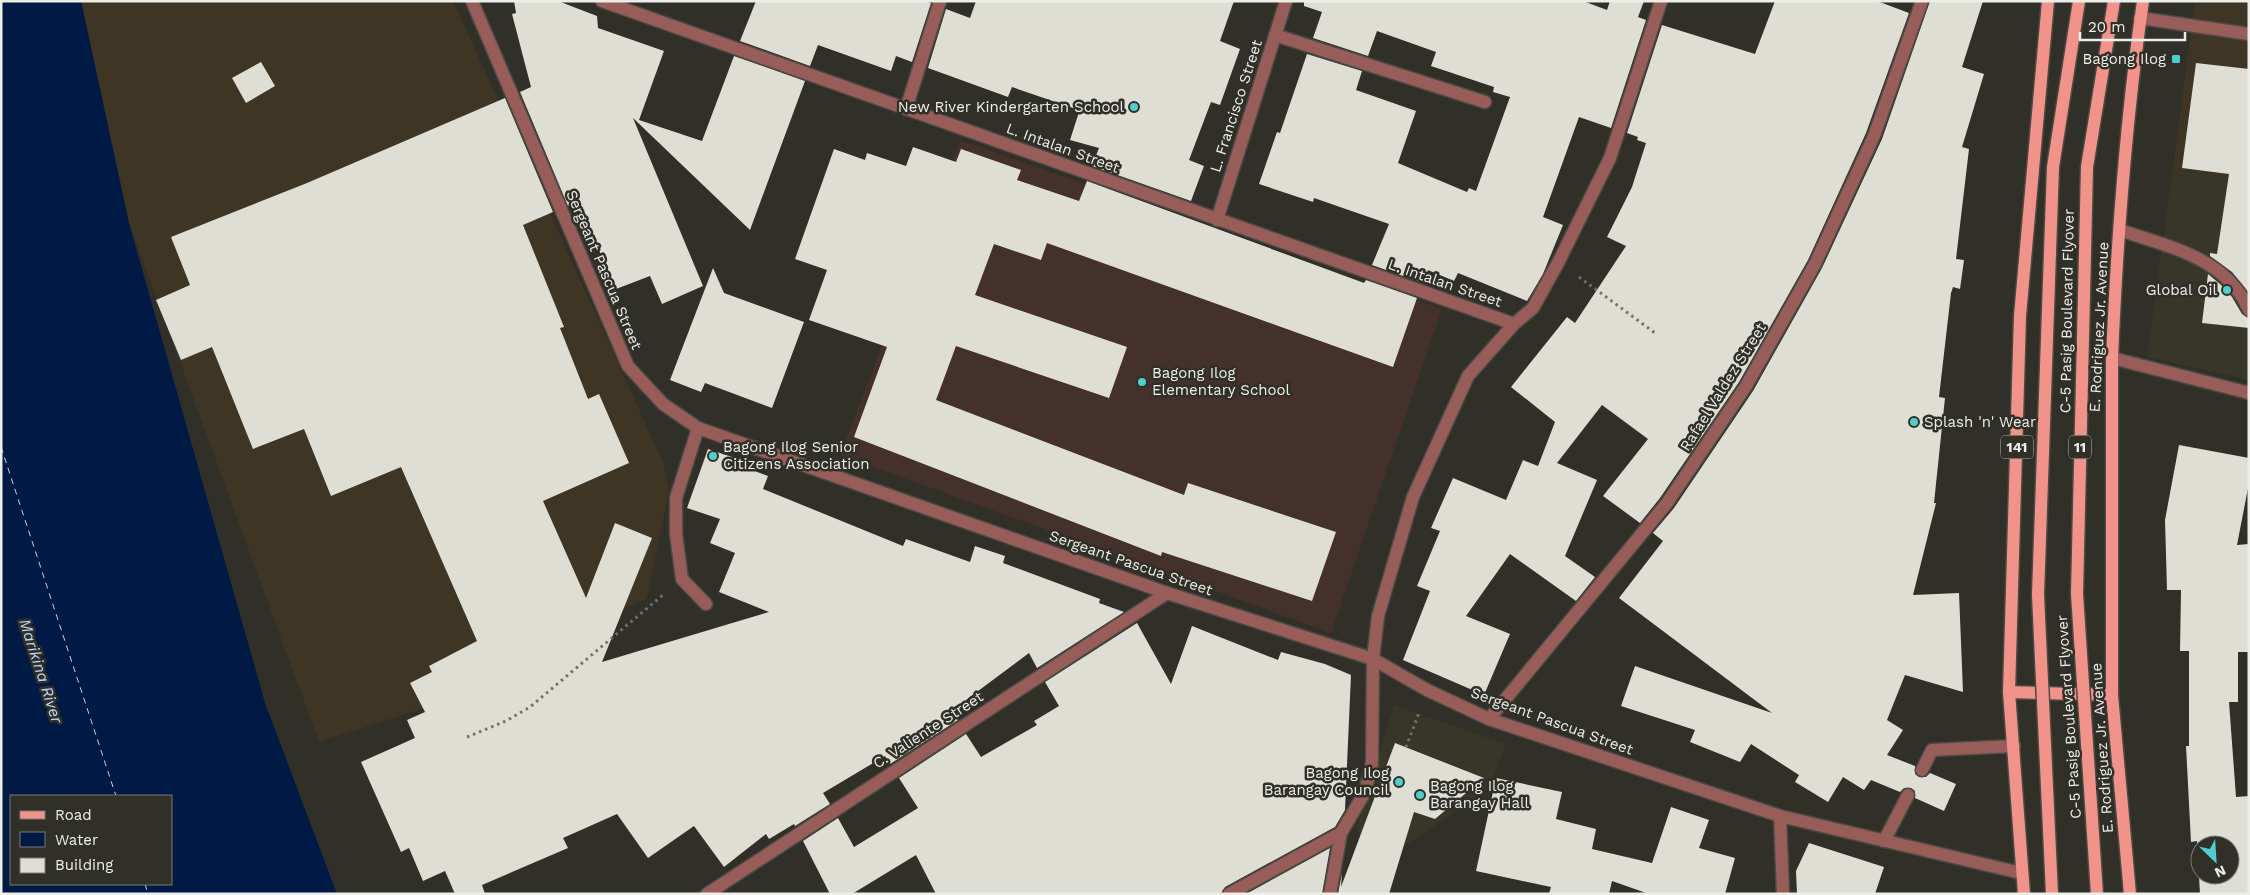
<svg xmlns="http://www.w3.org/2000/svg" width="2250" height="895" font-family="'Work Sans',sans-serif">
  <style>
    .built { fill: #383629 }
    .industrial { fill: #3f3525 }
    .education { fill: #44312b }
    .water { fill: #001945; fill-rule: evenodd }
    .lines { fill: none; stroke-linecap: round; stroke-linejoin: round }
    .ferry { stroke: #bed5fa; stroke-width: 1; stroke-dasharray: 6 5; stroke-linecap: butt }
    .building { fill: #dfded5; fill-rule: evenodd }
    .lane-casing { stroke: #4b4a43; stroke-width: 15 }
    .street-casing { stroke: #4b4a43; stroke-width: 15 }
    .primary-casing { stroke: #4b4a43; stroke-width: 15 }
    .path { stroke: #72726b; stroke-width: 3; stroke-dasharray: 2.5 4; stroke-linecap: butt }
    .lane { stroke: #985d59; stroke-width: 12 }
    .street { stroke: #985d59; stroke-width: 12 }
    .primary { stroke: #f1928b; stroke-width: 12 }
    .primary-bridge-casing { stroke: #4b4a43; stroke-width: 15; stroke-linecap: butt }
    .primary-bridge { stroke: #f1928b; stroke-width: 12 }
    .poi-dot { fill: #52cdcd; stroke: #302f28; stroke-width: 2 }
    .labels { text-anchor: middle; dominant-baseline: central; stroke-width: 5; stroke-linejoin: round; paint-order: stroke }
    .shield { fill: #302f28; stroke: #b5b5af; stroke-width: 1 }
    .shield-label { font-size: 14px; font-weight: bold; fill: #eeeee9 }
    .poi-label { font-size: 15px; fill: #eeeee9; stroke: #302f28; text-anchor: end }
    .street-label { font-size: 15px; fill: #eeeee9; stroke: #302f28 }
    .water-label { font-size: 16px; font-style: italic; fill: #bed5fa; stroke: #302f28 }
  </style>
  <rect width="100%" height="100%" fill="#302f28"/>
  <!-- built -->
  <g class="built">
    <path d="M2173,168L2249,180V380L2147,357Z"/>
    <path d="M1394,705L1506,744L1493,777L1485,792L1400,849L1356,831Z"/>
  </g>
  <!-- industrial -->
  <g class="industrial">
    <path d="M81,1H453L663,462L669,490L647,599L497,659L446,701L319,742L129,223Z"/>
    <path d="M2195,1H2249V180L2173,168Z"/>
  </g>
  <!-- education -->
  <path class="education" d="M960,140L1442,309L1331,633L840,455Z"/>
  <!-- water -->
  <path class="water" d="M1,1H81L129,223L265,703L337,894H1ZM11,796H171V884H11Z"/>
  <g class="lines">
    <!-- ferry -->
    <g class="ferry">
      <path d="M1,447L116,796"/>
      <path d="M145,884L148,894"/>
    </g>
  </g>
  <!-- building -->
  <g class="building">
    <path d="M514,1H558L597,16L598,28L664,51L639,120L702,141L734,56L805,81L750,230L633,118L703,286L662,304L650,276L616,289L578,202L568,206L520,92L531,87L512,14L516,13Z"/>
    <path d="M756,1H926L931,3L912,62L896,56L891,71L818,45L810,66L740,41Z"/>
    <path d="M976,1H1234L1220,41L1240,49L1220,105L1211,102L1189,160L1204,166L1191,201L1092,166L1099,148L1070,140L1079,112L1076,109L1012,87L1008,97L928,68L946,9L970,18Z"/>
    <path d="M1304,1H1583L1607,10L1610,1H1644L1638,17L1646,20L1611,128L1579,117L1543,217L1563,225L1543,274L1527,301L1458,273L1454,281L1428,270L1423,283L1372,265L1389,224L1314,198L1313,202L1259,184L1277,132L1280,133L1307,54L1362,71L1356,90L1416,111L1398,163L1467,192L1469,188L1476,191L1510,97L1493,92L1494,87L1431,66L1436,52L1377,31L1368,56L1313,38L1322,12L1304,6Z"/>
    <path d="M1775,1H1877L1909,13L1866,133L1808,260L1739,382L1660,498L1640,523L1603,496L1648,439L1602,405L1557,463L1597,480L1565,556L1595,577L1576,601L1510,554L1466,616L1510,634L1484,695L1403,660L1430,591L1417,586L1440,531L1431,528L1453,478L1506,500L1523,460L1538,466L1555,422L1511,387L1567,317L1575,323L1626,246L1607,237L1632,187L1646,143L1637,140L1638,137L1627,133L1662,25L1755,54Z"/>
    <path d="M1930,1H1983L1962,67L1984,74L1962,147L1969,149L1956,259L1964,260L1960,289L1953,287L1951,293L1939,397L1945,398L1934,503H1936L1913,595L1959,593L1963,692L1905,675L1887,720L1903,730L1887,755L1915,766V774L1919,777H1926L1930,773L1956,784L1944,811L1915,798V791L1911,788H1904L1900,792L1871,780L1864,790L1843,777L1828,802L1795,782L1799,775L1751,744L1740,762L1690,742L1695,730L1621,706L1635,666L1772,713L1619,598L1663,541L1653,533L1674,508L1753,391L1822,268L1882,139Z"/>
    <path d="M261,62L275,86L246,103L232,78Z"/>
    <path d="M2196,63L2249,69V293L2232,272L2210,256V253L2217,254L2229,174L2182,168Z"/>
    <path d="M505,98L553,212L523,225L564,327L560,328L588,399L599,394L629,463L543,501L586,598L615,523L652,538L602,662L769,612L719,592L735,553L710,543L720,519L687,508L708,449L735,458L733,463L768,476L763,489L903,546L906,539L970,562L975,546L1005,556L1003,563L1100,599L1099,603L1124,612L1037,668L1029,653L966,700L969,704L954,714L958,720L890,764L885,756L823,793L830,804L795,826L794,824L769,839L766,834L724,867L694,826L648,858L617,814L563,838L568,848L482,885L485,894H455L445,871L423,881L409,848L401,852L361,762L415,738L407,720L425,712L410,683L432,672L429,666L477,641L401,467L331,496L304,429L253,449L212,347L181,360L156,300L190,285L171,237L307,183Z"/>
    <path d="M913,147L956,162L961,149L1021,170L1017,180L1079,201L1087,181L1364,283L1366,280L1417,298L1393,367L1047,243L1041,260L994,244L975,295L1127,347L1109,398L956,346L936,400L1184,495L1188,483L1336,532L1312,601L1162,552L1161,556L854,437L887,347L809,320L827,270L795,259L834,149L865,160L867,153L906,166Z"/>
    <path d="M713,268L724,293L804,322L772,408L705,383L701,392L670,380Z"/>
    <path d="M2208,274L2220,284L2232,297L2242,314L2249,318V328L2202,323Z"/>
    <path d="M2179,445L2249,458V483L2237,545L2249,544V652H2238V702H2229L2236,797L2249,796V894H2200L2197,841L2191,842L2186,746H2189V651H2180L2181,590H2167L2165,520ZM2200,845H2230V875H2200Z"/>
    <path d="M1137,623L1171,684L1192,626L1278,660L1281,652L1325,664L1351,675L1345,810L1335,827L1225,887L1221,894H936L916,855L852,894H830L803,841L838,818L854,847L918,808L899,778L966,734L981,757L1037,725L1034,721L1059,706L1045,682Z"/>
    <path d="M1395,743L1484,778L1435,819L1414,812L1389,894H1338L1342,873L1341,887Z"/>
    <path d="M1496,778L1562,792L1556,819L1596,829L1592,849L1652,863L1671,807L1709,820L1699,848L1735,858L1725,894H1649L1612,881L1609,894H1549L1551,887L1476,871Z"/>
    <path d="M1809,843L1884,867L1875,894H1797L1796,871Z"/>
    <path d="M1330,848L1322,894H1246Z"/>
  </g>
  <g class="lines">
    <!-- lane casing -->
    <g class="lane-casing">
      <g id="lane">
        <path d="M2140,18L2249,34"/>
        <path d="M1275,35L1485,102"/>
        <path d="M2120,230C2168,247 2226,257 2249,310"/>
        <path d="M698,428L676,498V534L682,579L706,604"/>
        <path d="M1922,770L1932,750L2014,746"/>
        <path d="M1884,841L1908,795"/>
        <path d="M1229,894L1341,833"/>
      </g>
    </g>
    <!-- street casing -->
    <g class="street-casing">
      <g id="street">
        <path d="M472,1L628,366L663,404L698,428L1167,593L1373,659L1427,690L1489,719L1780,816L2021,873"/>
        <path d="M602,1L1514,324"/>
        <path d="M906,109L940,1"/>
        <path d="M1217,220L1286,1"/>
        <path d="M2112,358L2249,393"/>
        <path d="M1489,719L1667,503L1746,386L1815,264L1874,136L1922,1"/>
        <path d="M1780,816L1783,894"/>
        <path d="M707,894L1167,593"/>
        <path d="M1330,894L1341,833L1365,792L1372,763L1373,659L1378,616L1413,497L1468,376L1514,324L1533,308L1559,261L1610,158L1661,1"/>
      </g>
    </g>
    <!-- primary casing -->
    <g class="primary-casing">
      <g id="primary">
        <path d="M2009,692L2112,695"/>
        <path d="M2024,894L2009,692L2020,316L2048,1"/>
        <path d="M2130,894L2112,695V358C2117,241 2126,118 2143,1"/>
      </g>
    </g>
    <!-- path -->
    <g class="path">
      <path d="M1579,277L1655,333"/>
      <path d="M467,737L506,721L530,707L664,594"/>
      <path d="M1406,747L1419,713"/>
    </g>
    <!-- lane -->
    <use href="#lane" class="lane"/>
    <!-- street -->
    <use href="#street" class="street"/>
    <!-- primary -->
    <use href="#primary" class="primary"/>
    <!-- primary-bridge casing -->
    <g class="primary-bridge-casing">
      <g id="primary-bridge">
        <path d="M2052,894L2038,595L2053,167L2079,1"/>
        <path d="M2097,894L2077,594L2087,167L2114,1"/>
      </g>
    </g>
    <!-- primary-bridge -->
    <use href="#primary-bridge" class="primary-bridge"/>
  </g>
  <!-- markers -->
  <g class="poi-dot">
    <rect x="2171" y="54" width="10" height="10" rx="2.5"/>
    <circle cx="1134" cy="107" r="5"/>
    <circle cx="2227" cy="290" r="5"/>
    <circle cx="1142" cy="382" r="5"/>
    <circle cx="1914" cy="422" r="5"/>
    <circle cx="713" cy="456" r="5"/>
    <circle cx="1399" cy="782" r="5"/>
    <circle cx="1420" cy="795" r="5"/>
  </g>
  <g class="labels">
    <!-- shield labels -->
    <g class="shield">
      <rect x="2001" y="435.5" width="32" height="23" rx="4"/>
      <rect x="2069" y="435.5" width="22" height="23" rx="4"/>
    </g>
    <g class="shield-label">
      <text x="2017" y="447">141</text>
      <text x="2080" y="447">11</text>
    </g>
    <!-- poi labels -->
    <g class="poi-label">
      <text x="2166" y="59">Bagong Ilog</text>
      <text x="1124" y="107">New River Kindergarten School</text>
      <text x="2217" y="290">Global Oil</text>
      <text x="1152" y="373" text-anchor="start">Bagong Ilog<tspan x="1152" dy="17">Elementary School</tspan></text>
      <text x="1924" y="422" text-anchor="start">Splash 'n' Wear</text>
      <text x="723" y="447" text-anchor="start">Bagong Ilog Senior<tspan x="723" dy="17">Citizens Association</tspan></text>
      <text x="1389" y="773">Bagong Ilog<tspan x="1389" dy="17">Barangay Council</tspan></text>
      <text x="1430" y="786" text-anchor="start">Bagong Ilog<tspan x="1430" dy="17">Barangay Hall</tspan></text>
    </g>
    <!-- street labels -->
    <g class="street-label">
      <text transform="translate(1236 106) rotate(-72)">L. Francisco Street</text>
      <text transform="translate(1063 148) rotate(20)">L. Intalan Street</text>
      <text transform="translate(604 270) rotate(67)">Sergeant Pascua Street</text>
      <text transform="translate(1445 283) rotate(19)">L. Intalan Street</text>
      <text transform="translate(2067 311) rotate(-89)">C-5 Pasig Boulevard Flyover</text>
      <text transform="translate(2099 327) rotate(-87)">E. Rodriguez Jr. Avenue</text>
      <text transform="translate(1723 387) rotate(-58)">Rafael Valdez Street</text>
      <text transform="translate(1131 563) rotate(19)">Sergeant Pascua Street</text>
      <text transform="translate(2069 717) rotate(-94)">C-5 Pasig Boulevard Flyover</text>
      <text transform="translate(1552 721) rotate(20)">Sergeant Pascua Street</text>
      <text transform="translate(928 730) rotate(-33)">C. Valiente Street</text>
      <text transform="translate(2102 748) rotate(-94)">E. Rodriguez Jr. Avenue</text>
    </g>
    <!-- water labels -->
    <g class="water-label">
      <text transform="translate(41 671) rotate(72)">Marikina River</text>
    </g>
  </g>
  <!-- border -->
  <rect width="2250" height="895" fill="none" stroke="#eeeee9" stroke-width="5"/>
  <!-- legend -->
  <rect x="10" y="795" width="162" height="90" fill="#302f28" stroke="#7c7b75"/>
  <rect x="20" y="811" width="25" height="8" fill="#f1928b" stroke="#7c7b75"/>
  <text x="55" y="820" font-size="15" fill="#eeeee9">Road</text>
  <rect x="20" y="832" width="25" height="15" fill="#001945" stroke="#7c7b75"/>
  <text x="55" y="845" font-size="15" fill="#eeeee9">Water</text>
  <rect x="20" y="858" width="25" height="15" fill="#dfded5" stroke="#7c7b75"/>
  <text x="55" y="870" font-size="15" fill="#eeeee9">Building</text>
  <!-- north arrow -->
  <g transform="translate(2215 860) rotate(155)"><circle r="24" fill="#302f28" stroke="#7c7b75"/>
  <path d="M0-4L9 19L0 12L-9 19Z" fill="#52cdcd"/>
  <text y="-8" font-size="14" font-weight="bold" text-anchor="middle" fill="#eeeee9">N</text>
  </g>
  <!-- scale -->
  <path d="M2080 32v8h105v-8" fill="none" stroke="#eeeee9" stroke-width="2.5"/>
  <text x="2088" y="32" font-size="15" fill="#eeeee9" stroke="#302f28" stroke-width="4" paint-order="stroke">20 m</text>
</svg>
